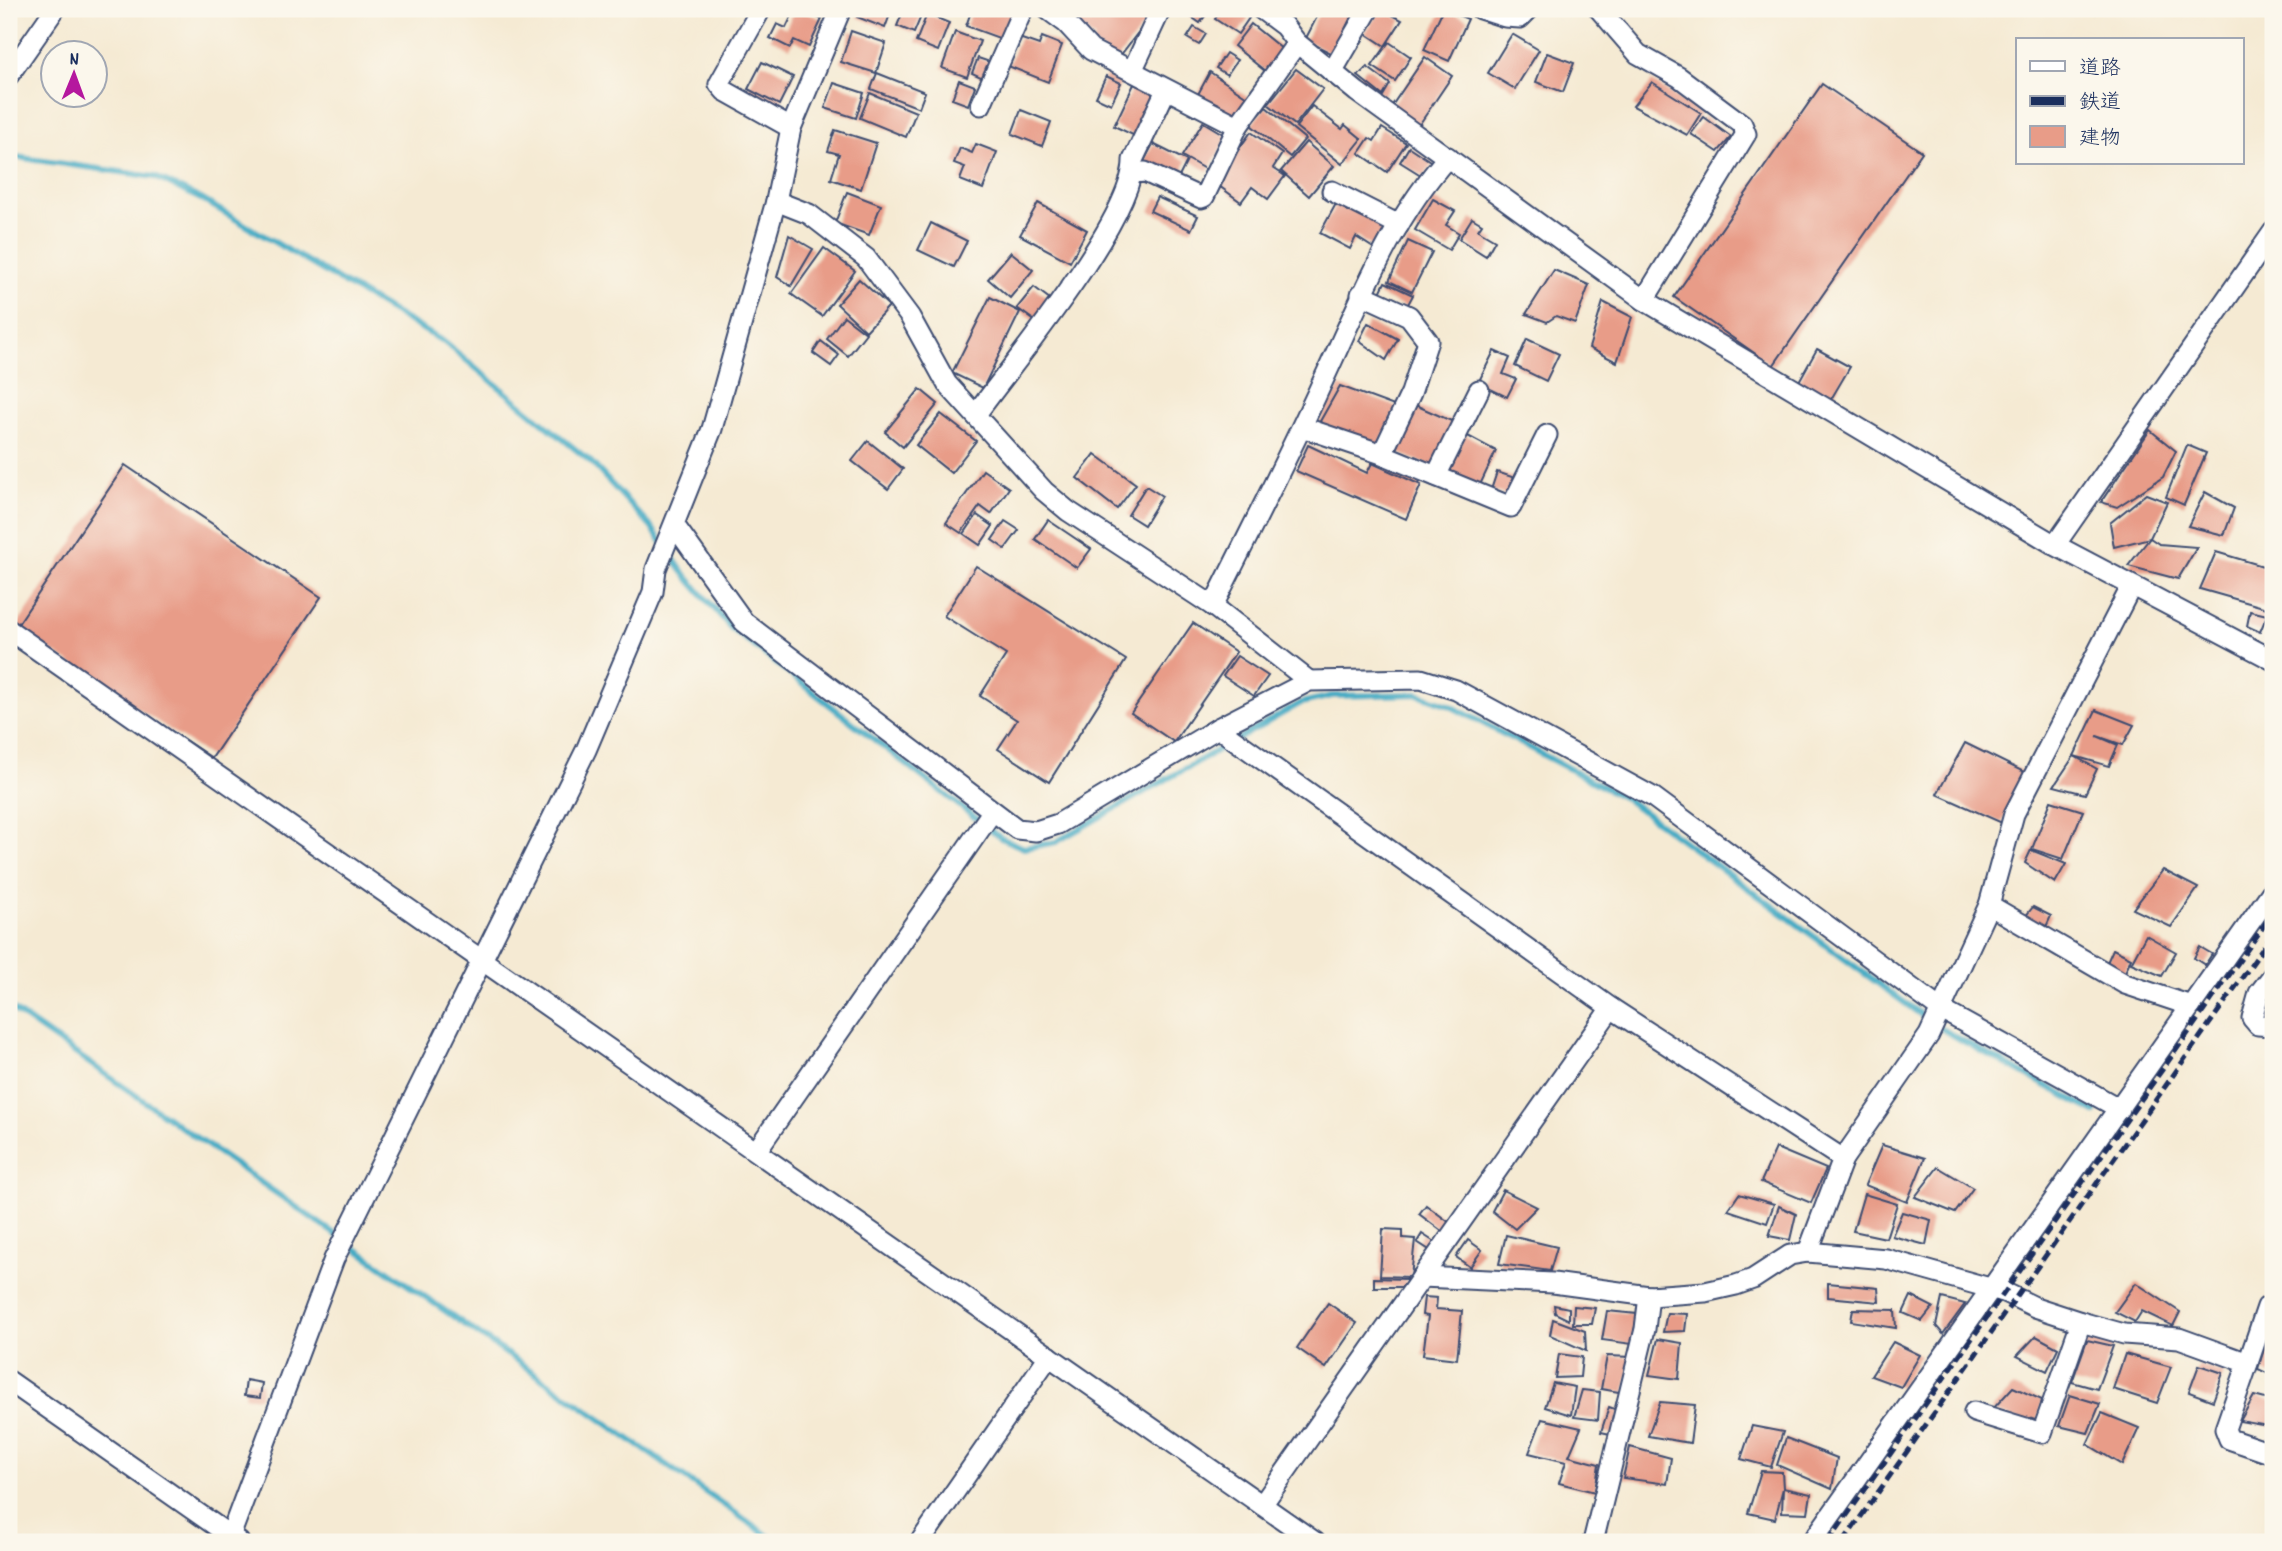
<svg xmlns="http://www.w3.org/2000/svg" width="2282" height="1551" font-family="Dekko,'Klee One',sans-serif">
  <style>
    .lines { fill: none; stroke-linecap: round; stroke-linejoin: round }
    .stream { stroke: #44abc4; stroke-width: 6 }
    .building { fill: #e89c88 }
    .minor-casing { stroke: #3c4b70; stroke-width: 23 }
    .minor { stroke: #fff; stroke-width: 19 }
    .rail { stroke: #1b2f5e; stroke-width: 5; stroke-dasharray: 10 5; stroke-linecap: butt }
  </style>
  <rect width="100%" height="100%" fill="#fbf7ec"/>
  <filter id="ink" filterUnits="userSpaceOnUse"><feTurbulence type="fractalNoise" baseFrequency=".0143" numOctaves="2"/><feDisplacementMap in="SourceGraphic" scale="14" xChannelSelector="R" yChannelSelector="G"/><feConvolveMatrix kernelMatrix="1 2 1 2 8 2 1 2 1" color-interpolation-filters="sRGB"/></filter>
  <filter id="wash" filterUnits="userSpaceOnUse"><feTurbulence type="fractalNoise" baseFrequency=".00686" numOctaves="4" result="noise"/><feDisplacementMap in="SourceGraphic" scale="28" xChannelSelector="R" yChannelSelector="G"/><feGaussianBlur stdDeviation="1.57" result="paint"/><feColorMatrix in="noise" values="0 0 0 0 0 0 0 0 0 0 0 0 0 0 0 0 0 1.4 0 .05"/><feComposite in="paint" operator="in"/></filter>
  <g filter="url(#wash)">
    <rect width="100%" height="100%" fill="#f5ead3"/>
    <g class="lines">
      <!-- stream -->
      <g class="stream">
        <path d="M9,156L155,177L203,200L444,342L591,462L652,528L682,571L731,628L1001,838L1024,848L1056,842L1301,703L1332,696L1418,694L1449,705L1626,799L1920,1014L1952,1035L2095,1112"/>
        <path d="M9,1007L777,1542"/>
      </g>
    </g>
    <g id="blocks">
      <!-- building -->
      <g class="building">
        <path d="M795,9L822,19L809,47L794,40L790,48L770,38L777,24L786,28Z"/>
        <path d="M861,9H892L885,28L857,17Z"/>
        <path d="M904,9L922,14L914,33L897,26Z"/>
        <path d="M972,9H1013L1007,41L966,26Z"/>
        <path d="M1087,9H1110L1115,12L1118,9H1147L1153,13L1116,61L1092,43L1095,39L1075,23Z"/>
        <path d="M1180,9H1210L1200,23Z"/>
        <path d="M1222,9H1234L1249,18L1238,34L1215,19Z"/>
        <path d="M1321,9H1362L1354,22L1350,19L1333,54L1305,40Z"/>
        <path d="M1381,9L1402,20L1385,46L1365,33Z"/>
        <path d="M1443,9L1468,19L1449,61L1424,50Z"/>
        <path d="M927,14L949,23L938,51L916,42Z"/>
        <path d="M1251,24L1282,49L1272,71L1267,68L1265,71L1234,46Z"/>
        <path d="M1194,27L1206,34L1199,45L1187,38Z"/>
        <path d="M851,31L886,43L876,73L841,62Z"/>
        <path d="M955,32L980,41L967,77L942,68Z"/>
        <path d="M1512,34L1539,50L1515,89L1488,73Z"/>
        <path d="M1042,37L1062,45L1048,82L1008,66L1019,38L1039,45Z"/>
        <path d="M1389,42L1411,57L1395,81L1372,66Z"/>
        <path d="M1226,53L1237,60L1227,75L1216,68Z"/>
        <path d="M1547,53L1574,63L1563,92L1536,82Z"/>
        <path d="M1425,57L1452,76L1417,128L1389,110Z"/>
        <path d="M978,58L990,62L983,78L972,73Z"/>
        <path d="M762,62L793,77L779,105L748,89Z"/>
        <path d="M1367,67L1390,84L1383,96L1358,76Z"/>
        <path d="M1296,69L1323,89L1295,125L1268,104Z"/>
        <path d="M1210,72L1250,99L1236,118L1197,96Z"/>
        <path d="M877,73L925,92L919,108L871,89Z"/>
        <path d="M1106,76L1121,83L1111,104L1096,97Z"/>
        <path d="M959,80L975,86L968,105L952,99Z"/>
        <path d="M1652,82L1701,113L1687,135L1633,106Z"/>
        <path d="M834,83L864,93L856,118L825,108Z"/>
        <path d="M1134,84L1157,94L1137,137L1114,126Z"/>
        <path d="M1822,84L1922,152L1773,366L1674,297Z"/>
        <path d="M870,93L916,112L906,137L860,118Z"/>
        <path d="M1312,106L1342,129L1345,125L1362,139L1342,164L1296,127Z"/>
        <path d="M1266,107L1305,139L1290,157L1251,125Z"/>
        <path d="M1021,110L1051,122L1042,146L1012,134Z"/>
        <path d="M1704,117L1731,137L1718,152L1691,134Z"/>
        <path d="M1203,122L1228,137L1208,171L1182,156Z"/>
        <path d="M1382,128L1406,143L1387,172L1359,153L1369,138L1374,141Z"/>
        <path d="M835,130L876,143L861,189L831,179L839,154L828,151Z"/>
        <path d="M1251,132L1282,154L1273,168L1285,176L1268,199L1252,187L1241,202L1215,183Z"/>
        <path d="M1306,142L1334,166L1309,196L1281,171Z"/>
        <path d="M976,144L997,152L983,189L960,180L965,167L954,163L960,148L972,153Z"/>
        <path d="M1153,144L1187,161L1178,179L1144,161Z"/>
        <path d="M1409,147L1433,163L1424,177L1400,162Z"/>
        <path d="M847,192L881,205L869,235L835,223Z"/>
        <path d="M1157,197L1198,216L1191,230L1150,211Z"/>
        <path d="M1433,199L1455,211L1446,225L1459,233L1449,250L1415,230Z"/>
        <path d="M1338,200L1386,226L1375,249L1356,237L1350,249L1320,233Z"/>
        <path d="M1038,203L1087,230L1070,262L1020,235Z"/>
        <path d="M1472,218L1482,224L1478,230L1495,240L1486,256L1459,239Z"/>
        <path d="M931,223L967,241L954,267L918,250Z"/>
        <path d="M789,235L813,249L791,286L777,277Z"/>
        <path d="M1408,241L1432,252L1412,292L1389,281Z"/>
        <path d="M824,248L855,271L822,316L791,294Z"/>
        <path d="M1011,252L1033,270L1010,298L988,279Z"/>
        <path d="M1554,270L1589,285L1575,323L1556,316L1547,322L1526,314Z"/>
        <path d="M859,279L889,306L866,331L837,304Z"/>
        <path d="M1385,282L1413,295L1406,308L1379,295Z"/>
        <path d="M1034,287L1051,300L1035,321L1017,308Z"/>
        <path d="M990,297L1020,312L983,388L952,373Z"/>
        <path d="M1603,302L1632,317L1617,362L1589,348Z"/>
        <path d="M844,316L866,333L848,356L827,339Z"/>
        <path d="M1368,323L1398,339L1386,360L1359,341Z"/>
        <path d="M1527,339L1559,354L1546,381L1515,366Z"/>
        <path d="M821,341L839,355L831,366L813,353Z"/>
        <path d="M1817,349L1850,367L1830,401L1798,383Z"/>
        <path d="M1494,351L1510,358L1503,374L1516,379L1507,397L1478,383Z"/>
        <path d="M1340,386L1397,407L1379,447L1319,423Z"/>
        <path d="M920,389L938,404L903,447L885,432Z"/>
        <path d="M1413,404L1456,423L1433,467L1391,450Z"/>
        <path d="M941,414L976,441L951,473L916,445Z"/>
        <path d="M2150,430L2176,451L2163,477L2117,507L2101,502Z"/>
        <path d="M1464,434L1496,451L1479,487L1447,473Z"/>
        <path d="M868,441L903,469L888,489L852,461Z"/>
        <path d="M1308,445L1367,473L1372,463L1421,485L1406,519L1296,471Z"/>
        <path d="M2187,445L2206,453L2184,505L2166,497Z"/>
        <path d="M1095,454L1136,484L1117,509L1077,478Z"/>
        <path d="M125,465L321,597L212,758L16,627Z"/>
        <path d="M983,470L1009,488L991,514L980,506L961,533L946,523Z"/>
        <path d="M1497,472L1518,479L1510,497L1491,490Z"/>
        <path d="M1146,486L1162,496L1144,525L1128,515Z"/>
        <path d="M2205,492L2234,508L2224,535L2188,526Z"/>
        <path d="M2146,494L2167,502L2150,538L2114,547L2110,523Z"/>
        <path d="M977,515L993,526L980,545L964,534Z"/>
        <path d="M1048,520L1091,549L1077,568L1035,539Z"/>
        <path d="M1005,521L1019,530L1005,549L992,540Z"/>
        <path d="M2150,538L2159,544L2197,547L2178,579L2128,566Z"/>
        <path d="M2216,552L2273,569L2270,609L2200,589Z"/>
        <path d="M976,566L1126,660L1049,782L998,749L1017,720L980,696L1006,655L944,616Z"/>
        <path d="M2250,611L2267,615L2260,632L2247,626Z"/>
        <path d="M1193,623L1236,652L1174,742L1131,713Z"/>
        <path d="M1237,656L1268,676L1254,696L1223,676Z"/>
        <path d="M2096,710L2134,725L2123,745L2097,736L2118,745L2109,766L2074,756Z"/>
        <path d="M1965,743L2026,773L2002,823L1937,794Z"/>
        <path d="M2074,756L2097,769L2085,794L2054,786Z"/>
        <path d="M2051,801L2083,811L2063,859L2032,849Z"/>
        <path d="M2031,850L2066,864L2055,883L2025,863Z"/>
        <path d="M2163,870L2198,888L2171,927L2133,909Z"/>
        <path d="M2033,907L2051,916L2046,927L2025,917Z"/>
        <path d="M2146,935L2176,952L2162,976L2131,963Z"/>
        <path d="M2200,947L2212,954L2205,965L2194,958Z"/>
        <path d="M2113,949L2131,958L2124,975L2105,967Z"/>
        <path d="M1882,1145L1925,1158L1907,1202L1865,1185Z"/>
        <path d="M1776,1148L1826,1169L1811,1203L1761,1182Z"/>
        <path d="M1938,1167L1973,1188L1955,1213L1915,1197Z"/>
        <path d="M1503,1190L1537,1207L1515,1229L1492,1211Z"/>
        <path d="M1739,1194L1774,1204L1767,1223L1728,1210Z"/>
        <path d="M1864,1194L1897,1204L1886,1238L1853,1231Z"/>
        <path d="M1426,1205L1450,1223L1443,1232L1419,1214Z"/>
        <path d="M1779,1206L1796,1214L1790,1240L1769,1236Z"/>
        <path d="M1902,1212L1931,1220L1926,1245L1892,1236Z"/>
        <path d="M1383,1229L1403,1230V1238L1415,1239L1411,1277L1380,1276Z"/>
        <path d="M1422,1234L1436,1243L1431,1251L1417,1242Z"/>
        <path d="M1506,1235L1557,1247L1550,1271L1499,1264Z"/>
        <path d="M1468,1240L1482,1250L1470,1267L1456,1257Z"/>
        <path d="M1374,1278L1406,1279V1287H1374Z"/>
        <path d="M1828,1283L1878,1288L1879,1302L1828,1297Z"/>
        <path d="M2136,1283L2180,1312L2173,1326L2142,1311L2135,1322L2115,1312Z"/>
        <path d="M1911,1296L1933,1307L1922,1321L1903,1313Z"/>
        <path d="M1424,1297L1437,1298L1436,1309L1462,1311L1457,1359L1423,1355L1428,1316L1422,1315Z"/>
        <path d="M1942,1298L1965,1304L1943,1334L1936,1326Z"/>
        <path d="M1328,1303L1357,1323L1326,1368L1297,1348Z"/>
        <path d="M1554,1305L1569,1308V1320L1555,1313Z"/>
        <path d="M1574,1306L1595,1308L1592,1324H1573Z"/>
        <path d="M1853,1309L1895,1310L1896,1328L1851,1321Z"/>
        <path d="M1607,1311L1637,1314L1632,1344L1602,1340Z"/>
        <path d="M1667,1313L1687,1314L1685,1331L1663,1332Z"/>
        <path d="M1553,1319L1585,1331L1586,1351L1550,1335Z"/>
        <path d="M2270,1329L2273,1331V1376L2258,1369Z"/>
        <path d="M2036,1336L2058,1348L2047,1371L2017,1356Z"/>
        <path d="M1658,1339L1682,1343L1679,1379L1649,1375Z"/>
        <path d="M2087,1340L2113,1346L2097,1389L2072,1382Z"/>
        <path d="M1893,1342L1920,1355L1901,1387L1871,1376Z"/>
        <path d="M1559,1354L1582,1357L1580,1377L1555,1378Z"/>
        <path d="M2125,1354L2171,1367L2157,1403L2113,1389Z"/>
        <path d="M1607,1356L1632,1357L1625,1393L1601,1389Z"/>
        <path d="M2199,1365L2223,1373L2213,1401L2189,1392Z"/>
        <path d="M246,1380L262,1383L260,1398L244,1396Z"/>
        <path d="M1553,1383L1575,1387L1571,1415L1545,1407Z"/>
        <path d="M2013,1387L2042,1400L2037,1425L1991,1411Z"/>
        <path d="M1582,1390L1600,1392L1598,1420L1574,1417Z"/>
        <path d="M2070,1395L2100,1404L2088,1433L2059,1426Z"/>
        <path d="M2254,1396L2273,1401V1427L2240,1421Z"/>
        <path d="M1660,1402L1695,1405L1690,1443L1648,1436Z"/>
        <path d="M1609,1407L1620,1411L1615,1435L1601,1432Z"/>
        <path d="M2102,1413L2139,1428L2122,1465L2087,1444Z"/>
        <path d="M1542,1419L1581,1428L1569,1456L1599,1464L1595,1492L1559,1483L1566,1462L1529,1453Z"/>
        <path d="M1752,1426L1783,1432L1771,1467L1741,1459Z"/>
        <path d="M1786,1438L1837,1458L1832,1489L1777,1465Z"/>
        <path d="M1630,1447L1671,1458L1667,1484L1623,1478Z"/>
        <path d="M1761,1471L1782,1472L1783,1488L1811,1494L1808,1513L1782,1512L1783,1488L1775,1519L1748,1513Z"/>
      </g>
    </g>
  </g>
  <g filter="url(#ink)">
    <use href="#blocks" fill-opacity="0" stroke="#3c4b70" stroke-width="2"/>
    <g class="lines">
      <!-- minor casing -->
      <g class="minor-casing">
        <g id="minor">
          <path d="M761,9L719,84L725,91L791,128"/>
          <path d="M1047,9L1066,23L1091,50L1238,126"/>
          <path d="M1261,9L1284,26L1297,43L1357,92L1644,300L2055,545L2273,660"/>
          <path d="M1480,9L1505,17L1520,18L1529,9"/>
          <path d="M1599,9L1638,54L1679,77L1742,124L1746,134L1644,300"/>
          <path d="M1133,69L1161,9"/>
          <path d="M1332,72L1369,9"/>
          <path d="M9,75L55,9"/>
          <path d="M981,105L1023,9"/>
          <path d="M1133,173L1145,172L1201,198L1204,197L1238,126L1297,43"/>
          <path d="M1332,191L1399,225"/>
          <path d="M776,201L809,214L866,258L910,317L947,384L1044,491L1068,511L1213,606L1309,681"/>
          <path d="M1361,294L1409,316L1428,341L1411,393L1382,454"/>
          <path d="M977,413C1014,362 1134,218 1133,160L1166,90"/>
          <path d="M1302,427L1382,454L1511,507L1547,435"/>
          <path d="M1436,476L1479,390"/>
          <path d="M675,526L744,622L1017,829L1036,831L1058,824L1218,728"/>
          <path d="M2055,545L2273,232"/>
          <path d="M1213,606C1249,533 1287,460 1321,385C1358,307 1389,222 1448,157"/>
          <path d="M9,630L1315,1542"/>
          <path d="M1989,905L2125,984L2191,1006"/>
          <path d="M2273,975L2259,993L2252,1018L2258,1025L2273,1026"/>
          <path d="M757,1150L992,812"/>
          <path d="M1843,1159L1611,1008L1218,728L1309,681L1421,679L1456,690L1653,797L1940,1009L2120,1109"/>
          <path d="M1808,1252L1843,1159L1929,1035L1989,905L2014,814L2131,587"/>
          <path d="M1422,1277L1553,1283L1649,1296L1705,1292L1736,1285L1753,1279L1790,1255L1808,1252L1886,1259L2004,1292L2035,1307L2081,1322L2124,1334L2179,1338L2248,1363L2225,1429L2229,1439L2273,1454"/>
          <path d="M2248,1363L2267,1307L2273,1304"/>
          <path d="M9,1381L239,1542"/>
          <path d="M1974,1412L2042,1433L2081,1322"/>
          <path d="M1262,1505L1611,1008"/>
          <path d="M228,1542L334,1259L586,750L653,592L656,569L712,429L776,201L791,128L841,9"/>
          <path d="M920,1542L1049,1356"/>
          <path d="M1593,1542L1645,1329L1649,1296"/>
          <path d="M1812,1542L2273,890"/>
        </g>
      </g>
      <!-- minor -->
      <use href="#minor" class="minor"/>
      <!-- rail -->
      <g class="rail">
        <path d="M1828,1542L2273,913"/>
        <path d="M1843,1542L2273,934"/>
      </g>
    </g>
  </g>
  <!-- margin -->
  <rect width="2282" height="1551" fill="none" stroke="#fbf7ec" stroke-width="35"/>
  <!-- legend -->
  <rect x="2016" y="38" width="228" height="126" fill="#fbf7ec" stroke="#a1a7b3" stroke-width="2"/>
  <rect x="2030" y="61" width="35" height="10" fill="#ffffff" stroke="#a1a7b3" stroke-width="2"/>
  <text x="2079" y="74" font-size="21" fill="#1b2f5e">道路</text>
  <rect x="2030" y="96" width="35" height="10" fill="#1b2f5e" stroke="#a1a7b3" stroke-width="2"/>
  <text x="2079" y="108" font-size="21" fill="#1b2f5e">鉄道</text>
  <rect x="2030" y="126" width="35" height="21" fill="#e89c88" stroke="#a1a7b3" stroke-width="2"/>
  <text x="2079" y="144" font-size="21" fill="#1b2f5e">建物</text>
  <!-- north arrow -->
  <g transform="translate(74 74) rotate(1)"><circle r="33" fill="#fbf7ec" stroke="#a1a7b3" stroke-width="2"/>
  <path d="M0-5L12 26L0 18L-12 26Z" fill="#b5179e"/>
  <text y="-10" font-size="19" font-weight="bold" text-anchor="middle" fill="#1b2f5e">N</text>
  </g>
</svg>
